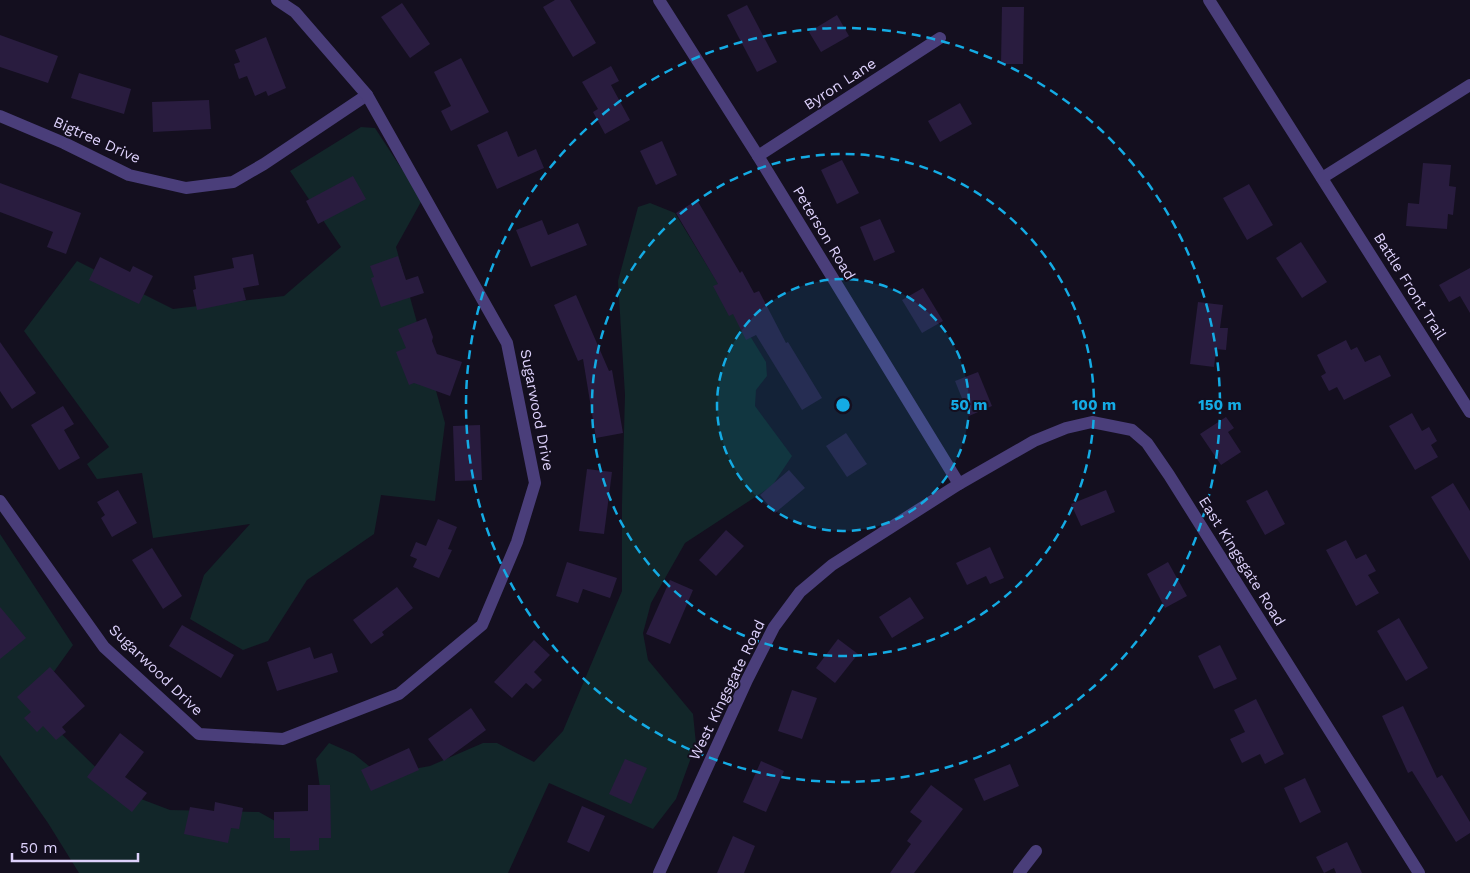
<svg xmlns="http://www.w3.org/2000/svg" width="1470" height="873" font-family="'Work Sans',sans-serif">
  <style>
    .green { fill: #122629 }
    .building { fill: #291c3f }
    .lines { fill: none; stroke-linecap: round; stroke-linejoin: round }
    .minor { stroke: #4a3e7a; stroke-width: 12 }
    .ring { fill: none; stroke: #14abe4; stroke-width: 2.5; stroke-dasharray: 9 6 }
    .labels { text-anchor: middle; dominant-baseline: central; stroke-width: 4; stroke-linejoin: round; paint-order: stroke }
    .street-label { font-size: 15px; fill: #ddd1fb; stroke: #140f1f }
    .centre { fill: #14abe4; stroke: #140f1f; stroke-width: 2.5 }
    .ring-label { font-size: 15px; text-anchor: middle; font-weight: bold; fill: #14abe4; stroke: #140f1f; stroke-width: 4; stroke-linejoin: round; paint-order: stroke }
  </style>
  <rect width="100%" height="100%" fill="#140f1f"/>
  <!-- green -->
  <g class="green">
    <path d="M361,127L375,128L422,200L396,247L445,423L435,501L381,495L374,534L307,580L268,641L243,650L190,619L204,575L250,524L153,538L142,473L97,479L87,464L109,447L24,331L77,261L173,309L284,296L341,247L290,171Z"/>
    <path d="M650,203L675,213L766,362L767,376L756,390L755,406L792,456L772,486L685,543L651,603L643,633L648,660L693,714L696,744L676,799L653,829L549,783L508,873H79L48,823L0,755V534L73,645L38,694L42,715L120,791L170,810L259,812L293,831L323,810L316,759L329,743L354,754L380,775L430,766L483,743H497L534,762L563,731L622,591V504L625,395L618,281L638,207Z"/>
  </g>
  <!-- building -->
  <g class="building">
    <path d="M555,0H570L596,43L573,57L543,7Z"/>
    <path d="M402,3L430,44L410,58L381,17Z"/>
    <path d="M747,5L777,62L757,72L727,15Z"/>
    <path d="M1002,7H1024L1023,64H1001Z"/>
    <path d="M837,15L849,36L821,52L809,32Z"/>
    <path d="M0,35L58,56L48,83L0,67Z"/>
    <path d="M266,37L286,88L268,96L266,91L255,96L247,76L239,79L234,64L240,62L235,50Z"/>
    <path d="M461,58L489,112L451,131L441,111L451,106L434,72Z"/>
    <path d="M611,66L619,81L611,85L630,120L605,134L593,112L598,109L582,82Z"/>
    <path d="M79,73L131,89L124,114L71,98Z"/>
    <path d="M209,100L211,129L153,132L152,102Z"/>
    <path d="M960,103L972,124L940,142L928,121Z"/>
    <path d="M507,131L518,157L536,149L544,168L497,189L477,145Z"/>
    <path d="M662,141L677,175L656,185L640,151Z"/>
    <path d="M842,160L859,193L837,204L821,170Z"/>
    <path d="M1423,163L1451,165L1449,186L1456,187L1453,215L1448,214L1447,229L1406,226L1408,203L1419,204Z"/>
    <path d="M353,176L366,199L318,224L306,201Z"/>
    <path d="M0,183L81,213L66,254L47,247L53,232L0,212Z"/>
    <path d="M1249,184L1273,225L1247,240L1223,198Z"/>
    <path d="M697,200L740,273L742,271L754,293L759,291L786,343L788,342L822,398L802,410L756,335L746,340L733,314L729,316L713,286L718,284L676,213Z"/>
    <path d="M880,219L895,252L874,261L860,227Z"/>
    <path d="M542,220L548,235L578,223L587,245L531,267L516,230Z"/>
    <path d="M1301,242L1327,282L1302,298L1276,258Z"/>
    <path d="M253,254L259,285L243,288L246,300L197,310L193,290L196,289L194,276L234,268L232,258Z"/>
    <path d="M398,256L406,280L418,276L424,293L381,307L371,278L374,277L370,266Z"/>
    <path d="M100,257L130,272L133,266L153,276L139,304L89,280Z"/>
    <path d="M1470,268V313L1460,296L1449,302L1439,285Z"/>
    <path d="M923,288L943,321L922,333L902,300Z"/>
    <path d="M576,295L609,371L612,370L623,433L596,438L583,359L578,361L554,305Z"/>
    <path d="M1198,302L1223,305L1220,328H1228L1226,350L1216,349L1214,367L1190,364Z"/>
    <path d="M426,318L433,337L432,341L437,354L462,362L450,396L414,383L409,385L396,352L406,348L398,329Z"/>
    <path d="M1346,340L1351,350L1357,347L1365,362L1380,355L1391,376L1344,400L1337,387L1329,391L1321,376L1326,373L1317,355Z"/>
    <path d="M0,342L36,393L12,409L0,391Z"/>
    <path d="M978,372L992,406L969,416L955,381Z"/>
    <path d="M63,406L74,424L64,430L80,458L59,470L31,425Z"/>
    <path d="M1412,413L1422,431L1429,427L1437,441L1431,445L1438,457L1415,470L1389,426Z"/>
    <path d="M1226,417L1234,428L1228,432L1241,452L1221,465L1200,434Z"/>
    <path d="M480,425L482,480L455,481L453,426Z"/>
    <path d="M846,433L867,464L847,477L826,446Z"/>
    <path d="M587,469L612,472L604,534L579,531Z"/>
    <path d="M789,470L805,488L775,513L760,495Z"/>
    <path d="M1453,483L1470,511V561L1431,497Z"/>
    <path d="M118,490L137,523L112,537L101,518L105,515L97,502Z"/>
    <path d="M1106,490L1115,512L1081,526L1071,504Z"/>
    <path d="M1267,490L1285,524L1265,535L1246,501Z"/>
    <path d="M438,519L457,527L448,549L452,550L439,578L413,567L417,559L410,556L416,542L426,546Z"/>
    <path d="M726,530L744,546L716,576L699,560Z"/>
    <path d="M1346,540L1356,559L1366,554L1376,571L1368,575L1379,593L1356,606L1326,550Z"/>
    <path d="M990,547L1004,578L990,584L986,576L967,585L956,563Z"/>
    <path d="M152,548L182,596L163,609L132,560Z"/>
    <path d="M567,562L617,578L610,598L583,589L578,603L556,596Z"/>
    <path d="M1168,562L1187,596L1165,608L1147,574Z"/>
    <path d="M670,580L693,590L670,644L646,634Z"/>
    <path d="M397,587L413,608L382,632L384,635L371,644L353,620Z"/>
    <path d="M910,597L924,618L892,638L879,617Z"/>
    <path d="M0,607L26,638L0,659Z"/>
    <path d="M1399,618L1428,668L1406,681L1377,631Z"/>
    <path d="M182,625L234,655L221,678L169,646Z"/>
    <path d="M838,639L858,654L835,683L816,668Z"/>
    <path d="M534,640L550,655L534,672L542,680L533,689L526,683L512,698L494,682Z"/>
    <path d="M1220,645L1237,679L1214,689L1198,656Z"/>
    <path d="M310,647L314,659L332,653L338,672L277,691L267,662Z"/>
    <path d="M50,667L85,706L62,727L66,732L56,740L43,726L37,732L24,718L31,712L17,697Z"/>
    <path d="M792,690L817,698L802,739L778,731Z"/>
    <path d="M1256,699L1284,754L1265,764L1260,754L1242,763L1230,739L1245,732L1234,710Z"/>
    <path d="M1403,706L1437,778L1442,775L1470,822V833L1456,842L1412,771L1408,773L1382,716Z"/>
    <path d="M471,708L486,730L444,761L428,739Z"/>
    <path d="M120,733L144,752L125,777L147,793L132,812L87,777Z"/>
    <path d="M409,748L419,770L371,791L361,770Z"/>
    <path d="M625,759L647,768L631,804L609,794Z"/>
    <path d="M761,761L784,771L766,812L743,802Z"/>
    <path d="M1010,764L1019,786L984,801L974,779Z"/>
    <path d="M1305,778L1321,812L1300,823L1284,788Z"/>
    <path d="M308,785H330L331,838H319V850L290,851V838H274V812L308,811Z"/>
    <path d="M931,785L963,809L914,873H890L911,844L907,841L922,821L910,812Z"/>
    <path d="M215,802L243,808L239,829L231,828L228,843L184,834L190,807L214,811Z"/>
    <path d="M582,806L605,816L589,852L567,842Z"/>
    <path d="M733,836L755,846L744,873H717Z"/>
    <path d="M1347,842L1362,873H1336L1334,868L1324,873L1316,857Z"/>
  </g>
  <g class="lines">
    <!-- minor -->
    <g class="minor">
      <path d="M659,0L758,156L959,484"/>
      <path d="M1209,0L1470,412"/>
      <path d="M0,116L64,143L129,175L186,188L233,182L264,164L367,95"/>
      <path d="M758,156L940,38"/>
      <path d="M1322,178L1470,85"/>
      <path d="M0,501L104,647L199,734L283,739L399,694L482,625L517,542L535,483L507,343L367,95L295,12L277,0"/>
      <path d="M659,873L747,680L774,627L800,592L832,565L959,484L1034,441L1066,428L1092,422L1132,430L1147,443L1169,475L1419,873"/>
      <path d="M1019,873L1036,851"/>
    </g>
  </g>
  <!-- distance rings -->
  <circle cx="843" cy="405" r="126" fill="#14abe4" fill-opacity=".12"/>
  <g class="ring">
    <circle cx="843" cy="405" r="126"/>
    <circle cx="843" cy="405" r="251"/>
    <circle cx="843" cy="405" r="377"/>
  </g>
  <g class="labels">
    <!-- street labels -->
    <g class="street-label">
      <text transform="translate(840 84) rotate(-33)">Byron Lane</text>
      <text transform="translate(97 140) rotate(24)">Bigtree Drive</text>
      <text transform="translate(824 233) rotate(59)">Peterson Road</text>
      <text transform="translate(1410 286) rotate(58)">Battle Front Trail</text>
      <text transform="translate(537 410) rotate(79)">Sugarwood Drive</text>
      <text transform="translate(1242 561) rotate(58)">East Kingsgate Road</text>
      <text transform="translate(156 670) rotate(44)">Sugarwood Drive</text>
      <text transform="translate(727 690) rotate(-64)">West Kingsgate Road</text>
    </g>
  </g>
  <circle cx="843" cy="405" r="8" class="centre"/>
  <g class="ring-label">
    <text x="969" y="410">50 m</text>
    <text x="1094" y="410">100 m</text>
    <text x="1220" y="410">150 m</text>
  </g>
  <!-- scale -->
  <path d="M12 853v8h126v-8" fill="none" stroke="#ddd1fb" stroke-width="2.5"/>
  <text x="20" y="853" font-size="15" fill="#ddd1fb" stroke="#140f1f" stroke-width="4" paint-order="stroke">50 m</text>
</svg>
